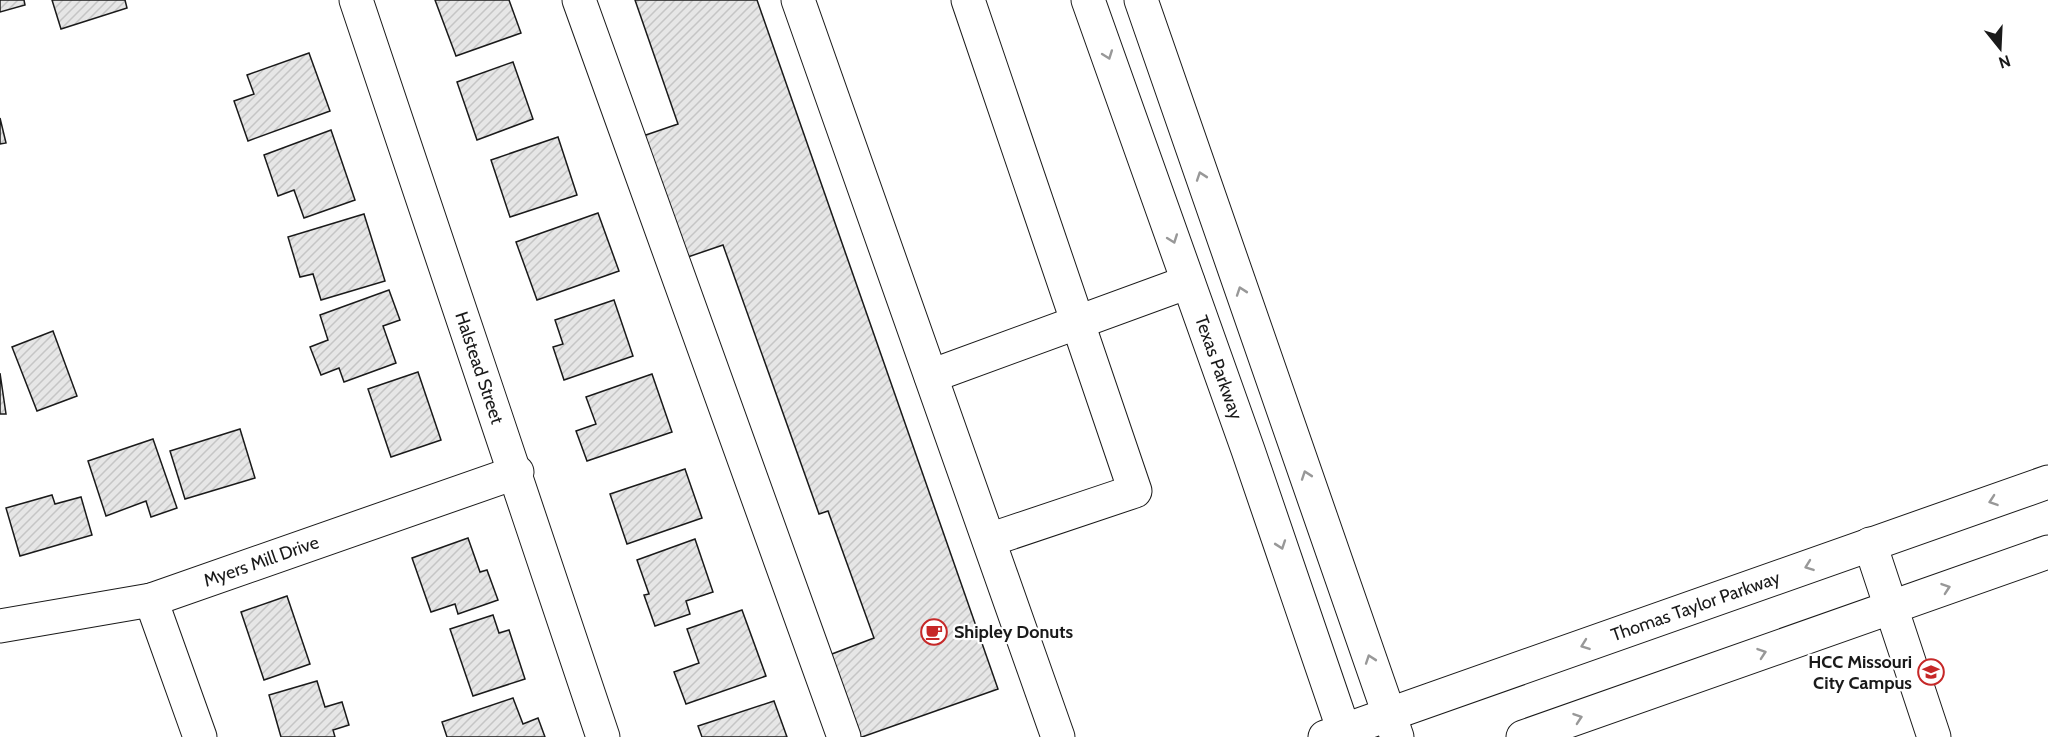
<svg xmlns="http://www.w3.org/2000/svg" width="2048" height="737" font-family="Cabin,sans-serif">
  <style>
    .building { fill: url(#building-hatch); stroke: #1a1a1a; stroke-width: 1.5 }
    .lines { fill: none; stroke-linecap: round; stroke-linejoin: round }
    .minor-casing { stroke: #1a1a1a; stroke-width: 35 }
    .major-casing { stroke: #1a1a1a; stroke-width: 35 }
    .minor { stroke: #fff; stroke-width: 33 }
    .major { stroke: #fff; stroke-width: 33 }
    .oneway { stroke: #989898 }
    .labels { text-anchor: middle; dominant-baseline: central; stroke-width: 4.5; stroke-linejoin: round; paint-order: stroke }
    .street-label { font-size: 18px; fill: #1a1a1a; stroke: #fff }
    .poi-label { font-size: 18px; font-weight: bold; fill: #1a1a1a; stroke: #fff; text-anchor: start }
  </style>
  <defs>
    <pattern id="building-hatch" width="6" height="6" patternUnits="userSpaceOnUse" patternTransform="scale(1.5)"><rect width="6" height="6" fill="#e6e6e6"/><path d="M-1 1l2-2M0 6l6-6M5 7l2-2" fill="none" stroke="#c5c5c5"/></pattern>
  </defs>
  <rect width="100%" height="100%" fill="#fff"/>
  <!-- building -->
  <g class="building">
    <path d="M0,0H24L25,5L0,12Z"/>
    <path d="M52,0H125L127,8L61,29Z"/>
    <path d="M435,0H509L521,33L456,56Z"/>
    <path d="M635,0H757L998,689L862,737H850L824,657L874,638L828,511L819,514L723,245L682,259L640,137L678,124Z"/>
    <path d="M309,53L330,111L248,141L234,101L254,94L247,75Z"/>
    <path d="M513,62L533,119L477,140L457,82Z"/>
    <path d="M0,118L6,143L0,144Z"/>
    <path d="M331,130L355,200L304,218L294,190L278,196L264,155Z"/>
    <path d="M558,137L577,195L510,217L491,160Z"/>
    <path d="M598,213L619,271L537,300L516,242Z"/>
    <path d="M364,214L385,281L321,300L313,274L300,277L288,237Z"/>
    <path d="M389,290L400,320L383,326L396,363L344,382L339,368L321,375L310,347L328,340L320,315Z"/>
    <path d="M614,300L633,356L564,380L553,347L563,344L555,320Z"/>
    <path d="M53,331L77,396L37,411L12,347Z"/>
    <path d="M418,372L441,440L391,457L368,389Z"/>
    <path d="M0,373L6,414H0Z"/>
    <path d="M652,374L672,432L587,461L576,431L596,424L586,397Z"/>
    <path d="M240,429L255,478L185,499L170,451Z"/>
    <path d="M153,439L177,508L151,517L146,501L106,516L88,461Z"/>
    <path d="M685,469L702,518L627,544L610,494Z"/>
    <path d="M52,495L55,504L81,497L92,535L20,556L6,508Z"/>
    <path d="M468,538L480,572L487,570L498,600L458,614L455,604L431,612L412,558Z"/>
    <path d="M695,539L713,592L686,601L690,614L655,626L644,595L649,594L637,560Z"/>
    <path d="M287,596L310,664L264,680L241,612Z"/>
    <path d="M742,610L766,676L686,704L674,672L699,663L687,629Z"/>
    <path d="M493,615L499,633L509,630L525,679L473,696L450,629Z"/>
    <path d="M317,681L325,707L342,702L349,725L333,730L335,737H281L269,695Z"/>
    <path d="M513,698L523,724L538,718L545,737H447L442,722Z"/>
    <path d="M774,701L787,737H702L698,726Z"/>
  </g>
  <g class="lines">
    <!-- minor casing -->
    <g class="minor-casing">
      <g id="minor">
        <path id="s1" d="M356,0L603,737"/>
        <path d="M579,0L844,737"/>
        <path d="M798,0L1058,737"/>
        <path d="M968,0L1135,491L989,540"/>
        <path d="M931,376L1188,282"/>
        <path d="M1870,544L1934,737"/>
        <path d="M151,600L200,737"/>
        <path id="s2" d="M0,626L151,600L517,472"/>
        <path id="s3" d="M1325,737L2048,482"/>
        <path d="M1523,737L2048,552"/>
      </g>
    </g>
    <!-- major casing -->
    <g class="major-casing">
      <g id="major">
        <path id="s4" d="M1088,0L1248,450L1346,737"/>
        <path d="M1141,0L1397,737"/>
      </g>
    </g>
    <!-- minor -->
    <use href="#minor" class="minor"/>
    <!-- major -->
    <use href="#major" class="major"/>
  </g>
  <!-- one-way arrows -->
  <defs><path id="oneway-chevron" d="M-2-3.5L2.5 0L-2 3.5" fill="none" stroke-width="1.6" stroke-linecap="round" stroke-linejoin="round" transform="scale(1.5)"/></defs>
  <g class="oneway">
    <use href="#oneway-chevron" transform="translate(1108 55) rotate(70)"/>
    <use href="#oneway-chevron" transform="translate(1201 176) rotate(-109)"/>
    <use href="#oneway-chevron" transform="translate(1173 239) rotate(70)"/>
    <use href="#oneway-chevron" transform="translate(1241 291) rotate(-109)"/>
    <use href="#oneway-chevron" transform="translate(1306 475) rotate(-109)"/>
    <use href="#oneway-chevron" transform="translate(1993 501) rotate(161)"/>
    <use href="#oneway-chevron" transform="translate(1281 545) rotate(71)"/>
    <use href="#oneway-chevron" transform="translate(1809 566) rotate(160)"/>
    <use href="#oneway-chevron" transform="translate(1946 588) rotate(-19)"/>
    <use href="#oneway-chevron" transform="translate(1585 645) rotate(160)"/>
    <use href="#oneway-chevron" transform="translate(1762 653) rotate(-19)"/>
    <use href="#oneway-chevron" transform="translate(1370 659) rotate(-109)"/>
    <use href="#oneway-chevron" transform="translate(1578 718) rotate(-19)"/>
  </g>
  <!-- icons -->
  <defs>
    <g id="cafe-ring" transform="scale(1.35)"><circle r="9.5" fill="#fff" stroke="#c62828" stroke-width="1.5"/><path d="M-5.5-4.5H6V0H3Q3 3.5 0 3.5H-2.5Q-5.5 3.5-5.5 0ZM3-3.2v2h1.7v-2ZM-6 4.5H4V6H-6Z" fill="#c62828"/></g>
    <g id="university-ring" transform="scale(1.35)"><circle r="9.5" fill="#fff" stroke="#c62828" stroke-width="1.5"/><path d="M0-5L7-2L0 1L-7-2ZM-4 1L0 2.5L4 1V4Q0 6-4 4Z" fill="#c62828"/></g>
  </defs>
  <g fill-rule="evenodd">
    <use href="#cafe-ring" x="934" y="632"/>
    <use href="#university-ring" x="1931" y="672"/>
  </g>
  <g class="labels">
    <!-- street labels -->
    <g class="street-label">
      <text stroke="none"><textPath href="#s1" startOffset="388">Halstead Street</textPath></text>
      <text stroke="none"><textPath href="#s4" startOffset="390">Texas Parkway</textPath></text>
      <text stroke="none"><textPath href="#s2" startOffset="270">Myers Mill Drive</textPath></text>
      <text stroke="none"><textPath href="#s3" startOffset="393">Thomas Taylor Parkway</textPath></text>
    </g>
    <!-- poi labels -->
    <g class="poi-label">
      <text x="954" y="632">Shipley Donuts</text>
      <text x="1912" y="662" text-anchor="end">HCC Missouri<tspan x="1912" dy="21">City Campus</tspan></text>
    </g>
  </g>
  <!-- north arrow -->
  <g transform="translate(2000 48) rotate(162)" stroke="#ffffff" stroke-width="4.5" paint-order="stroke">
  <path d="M0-4.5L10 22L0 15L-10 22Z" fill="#1a1a1a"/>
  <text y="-9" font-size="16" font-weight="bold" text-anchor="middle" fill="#1a1a1a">N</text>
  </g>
</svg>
